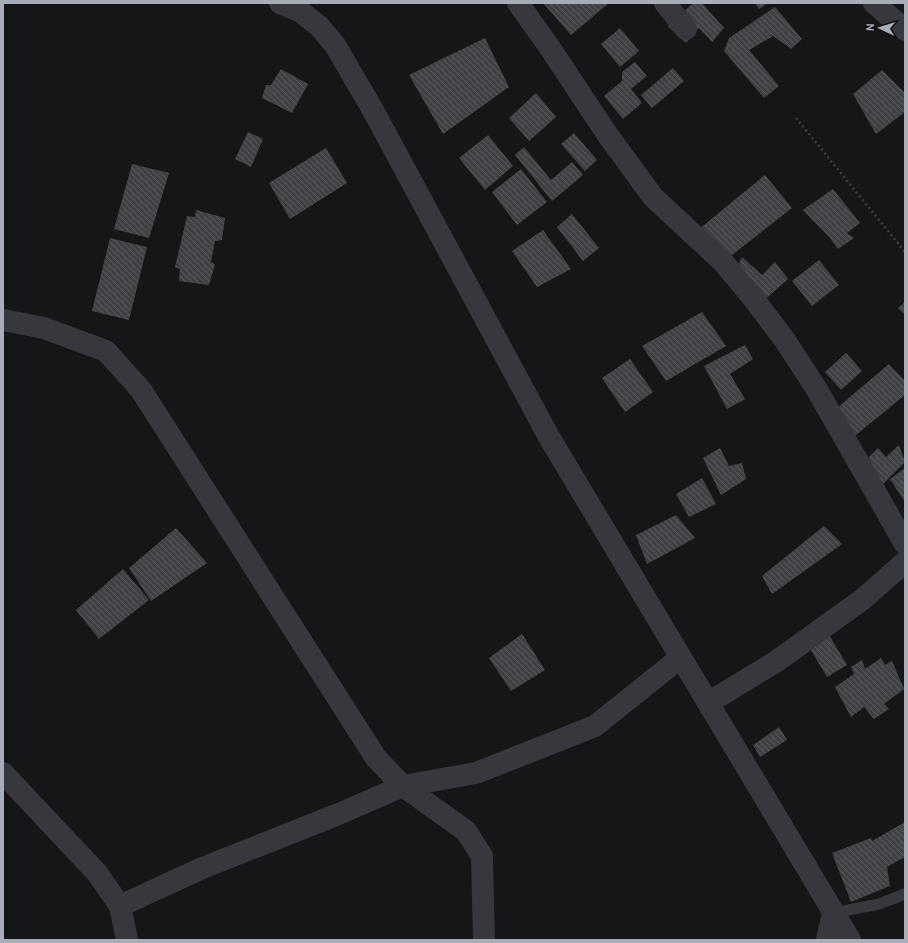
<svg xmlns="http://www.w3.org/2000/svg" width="908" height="943" font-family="Overpass,sans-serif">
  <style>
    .building { fill: url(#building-back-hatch) }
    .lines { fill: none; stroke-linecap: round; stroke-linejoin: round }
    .path { stroke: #3d3f44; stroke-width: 2.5; stroke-dasharray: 2 3; stroke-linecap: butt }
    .service { stroke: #37383d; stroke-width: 11 }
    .minor { stroke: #37383d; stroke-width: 22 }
  </style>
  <defs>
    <pattern id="building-back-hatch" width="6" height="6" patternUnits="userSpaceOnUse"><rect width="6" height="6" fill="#404145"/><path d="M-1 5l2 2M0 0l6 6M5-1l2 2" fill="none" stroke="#595a5e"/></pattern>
  </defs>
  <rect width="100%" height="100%" fill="#161618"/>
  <!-- building -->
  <g class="building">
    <path d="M543,3H609L571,35Z"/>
    <path d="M693,3H702L724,28L712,42L699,28L686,43L668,26Z"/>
    <path d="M755,3H768L759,9Z"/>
    <path d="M775,7L802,39L791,49L773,36L749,50L779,86L764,98L724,51L729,38Z"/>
    <path d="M620,28L639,51L620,67L601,44Z"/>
    <path d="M485,38L509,87L443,134L409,75Z"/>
    <path d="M635,62L647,76L631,89L642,103L623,119L604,96L622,81V72Z"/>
    <path d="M673,68L684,81L652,108L641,95Z"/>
    <path d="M281,69L308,84L292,113L262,98L266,85H271Z"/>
    <path d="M882,70L905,93V112L876,134L853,94Z"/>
    <path d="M536,93L556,117L529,141L509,118Z"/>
    <path d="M248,132L263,139L251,167L235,159Z"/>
    <path d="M574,133L597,160L585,171L561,144Z"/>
    <path d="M488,135L513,166L485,190L459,158Z"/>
    <path d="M524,147L551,180L572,162L583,175L552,201L515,155Z"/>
    <path d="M326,148L347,183L290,219L269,183Z"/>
    <path d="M132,164L169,173L149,238L114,229Z"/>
    <path d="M521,169L547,202L517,225L492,192Z"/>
    <path d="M765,175L792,208L723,262L698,230Z"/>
    <path d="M833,189L860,223L847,233L854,238L838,249L829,237L803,210Z"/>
    <path d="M196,210L225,218L222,240L215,241L211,262L215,264L209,285L179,281L180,269L175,267L187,216L195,217Z"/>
    <path d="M572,214L599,248L583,261L557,227Z"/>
    <path d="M543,230L571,269L537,287L512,251Z"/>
    <path d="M110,238L147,247L129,320L92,311Z"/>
    <path d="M742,257L762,275L775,262L788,279L759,305L734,275Z"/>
    <path d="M819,260L839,285L812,306L792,281Z"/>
    <path d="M905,302V315L898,308Z"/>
    <path d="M702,312L726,346L666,381L642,346Z"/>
    <path d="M745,345L753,359L730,374L745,399L727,409L704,366Z"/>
    <path d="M846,353L862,371L841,390L825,372Z"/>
    <path d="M630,359L653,392L625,412L602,378Z"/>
    <path d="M889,364L905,381V395L851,439L831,413Z"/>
    <path d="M899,445L905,462L881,486L867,459L878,448L886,457Z"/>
    <path d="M720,448L729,466L742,463L746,479L721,495L703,458Z"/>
    <path d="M905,468V502L890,479Z"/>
    <path d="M702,478L716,504L689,517L676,494Z"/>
    <path d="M676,515L695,538L647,564L636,535Z"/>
    <path d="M824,526L842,544L772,594L762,576Z"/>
    <path d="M176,528L207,563L151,601L129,568Z"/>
    <path d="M123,569L149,600L99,639L76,610Z"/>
    <path d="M522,634L545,670L511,691L489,658Z"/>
    <path d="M829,635L847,665L827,677L809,647Z"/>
    <path d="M881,658L885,665L892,661L904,689L884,704L889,709L874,719L864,707L851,717L835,687L854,674L851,667L862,660L865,669Z"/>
    <path d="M779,727L787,740L760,757L753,745Z"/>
    <path d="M905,822V857L887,867L890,886L851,902L832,853L871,838L872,841Z"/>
  </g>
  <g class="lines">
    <!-- path -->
    <path class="path" d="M796,118L905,252"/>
    <!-- service -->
    <path class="service" d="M833,913L879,904L905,894"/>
    <!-- minor -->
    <g class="minor">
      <path d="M280,3L301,12L319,26L335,45L374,112L549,437L850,940"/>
      <path d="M518,3L550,48L607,134L653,197L723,262L753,298L784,339L816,388L905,544"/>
      <path d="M665,3L686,29"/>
      <path d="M874,3L905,30"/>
      <path d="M3,320L44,328L106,351L141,390L376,758L403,786L466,831L482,856L484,940"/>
      <path d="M708,703L777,661L863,599L905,562"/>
      <path d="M3,773L97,873L120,906L127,940"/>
      <path d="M120,906L200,869L341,813L403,786L476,773L595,726L680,658"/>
      <path d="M827,940L833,913"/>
    </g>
  </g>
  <!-- border -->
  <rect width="908" height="943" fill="none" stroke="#a8adb8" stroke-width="8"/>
  <!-- north arrow -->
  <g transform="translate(880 28) rotate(274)" stroke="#111113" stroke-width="3" paint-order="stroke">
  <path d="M0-3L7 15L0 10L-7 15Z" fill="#a8adb8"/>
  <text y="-6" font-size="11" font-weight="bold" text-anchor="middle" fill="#a8adb8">N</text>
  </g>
</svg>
